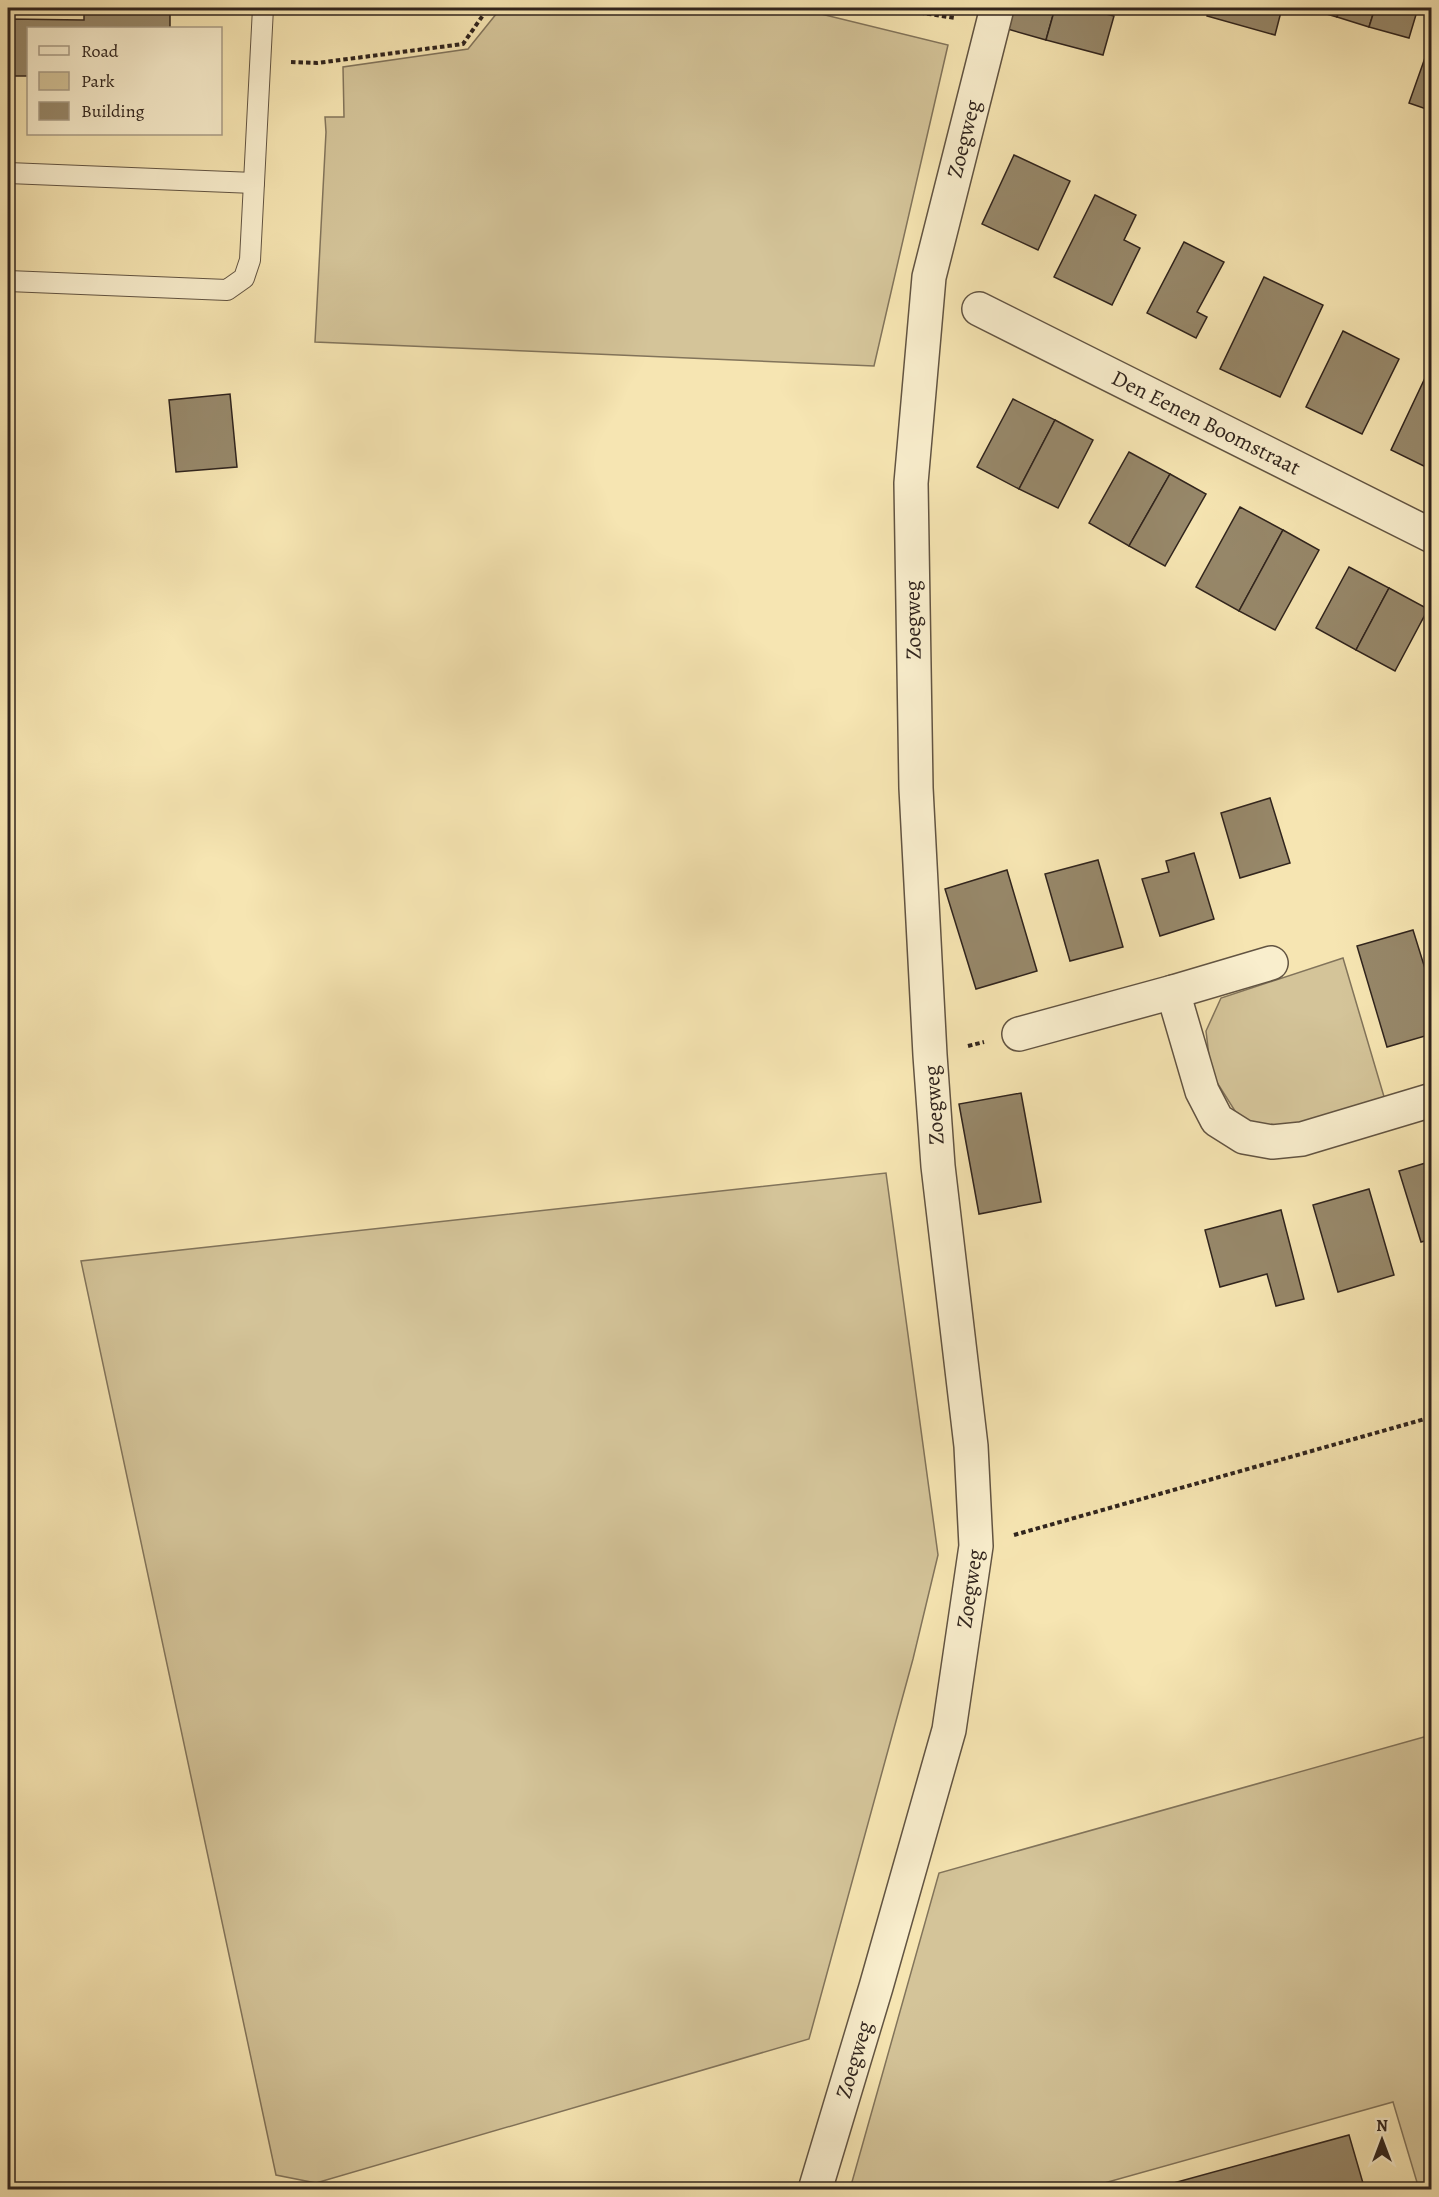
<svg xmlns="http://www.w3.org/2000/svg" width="1439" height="2197" font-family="Alegreya,serif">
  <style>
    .green { fill: #d4c499; stroke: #82745b; stroke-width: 1.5 }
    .building { fill: #97886a; stroke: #30241d; stroke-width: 1.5 }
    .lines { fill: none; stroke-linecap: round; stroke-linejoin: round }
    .lane-casing { stroke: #625442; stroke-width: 22 }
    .street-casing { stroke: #625442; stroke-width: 36 }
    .path { stroke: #30241d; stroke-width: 4; stroke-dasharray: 4.5 3; stroke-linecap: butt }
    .lane { stroke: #f9eecd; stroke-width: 20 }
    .street { stroke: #f9eecd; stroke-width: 33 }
    .labels { text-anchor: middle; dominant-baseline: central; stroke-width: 5; stroke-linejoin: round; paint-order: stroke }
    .street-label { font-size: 22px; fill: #30241d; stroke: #f9eecd }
  </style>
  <rect width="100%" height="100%" fill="#f6e5b2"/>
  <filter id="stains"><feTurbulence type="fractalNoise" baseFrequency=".00333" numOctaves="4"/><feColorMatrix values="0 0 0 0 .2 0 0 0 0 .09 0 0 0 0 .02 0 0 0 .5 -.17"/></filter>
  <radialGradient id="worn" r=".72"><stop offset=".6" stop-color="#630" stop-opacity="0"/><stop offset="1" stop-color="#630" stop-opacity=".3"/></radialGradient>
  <!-- green -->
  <g class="green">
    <path d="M501,8H622L817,13L948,45L874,366L315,342L326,132L325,117H344L343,67L468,49Z"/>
    <path d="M1343,958L1385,1100L1290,1129L1261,1130L1235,1111L1211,1073L1206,1031L1221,998Z"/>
    <path d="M886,1173L938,1555L913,1659L809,2039L316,2183L276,2175L81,1261Z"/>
    <path d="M1431,1735V2189H1419L1393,2102L1083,2189H850L939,1873Z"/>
  </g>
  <!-- building -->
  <g class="building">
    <path d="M84,8H170V28H28V76H8V19L84,20Z"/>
    <path d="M1010,8H1055L1046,40L1004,28Z"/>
    <path d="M1055,8H1082L1114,16L1103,55L1046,40Z"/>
    <path d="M1209,8H1282L1275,35L1207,16Z"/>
    <path d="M1306,8H1340L1337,17Z"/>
    <path d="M1340,8H1375L1369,27L1337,17Z"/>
    <path d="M1375,8H1418L1409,38L1369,27Z"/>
    <path d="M1432,38V111L1409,103Z"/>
    <path d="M1014,155L1070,181L1038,250L982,224Z"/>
    <path d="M1095,195L1136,215L1124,240L1140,248L1112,305L1054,277Z"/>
    <path d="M1184,242L1224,262L1197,312L1207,317L1196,338L1147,313Z"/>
    <path d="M1264,277L1323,305L1280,397L1220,369Z"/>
    <path d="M1343,331L1399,359L1362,434L1306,407Z"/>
    <path d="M1425,378L1432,381V470L1391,450Z"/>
    <path d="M230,394L237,467L176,472L169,400Z"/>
    <path d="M1013,399L1055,420L1019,489L977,467Z"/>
    <path d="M1055,420L1093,440L1058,508L1019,489Z"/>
    <path d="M1129,452L1170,474L1129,546L1089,523Z"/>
    <path d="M1170,474L1206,494L1165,566L1129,546Z"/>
    <path d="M1240,507L1283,530L1239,611L1196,587Z"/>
    <path d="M1283,530L1319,550L1275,630L1239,611Z"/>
    <path d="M1349,567L1389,588L1356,650L1316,628Z"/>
    <path d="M1389,588L1428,609L1395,671L1356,650Z"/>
    <path d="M1270,798L1290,863L1240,878L1221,813Z"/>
    <path d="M1194,853L1214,919L1160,936L1142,879L1169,872L1166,861Z"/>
    <path d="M1098,860L1123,947L1070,961L1045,874Z"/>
    <path d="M1007,870L1037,971L976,989L945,889Z"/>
    <path d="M1413,930L1432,991V1034L1387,1047L1357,946Z"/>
    <path d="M1021,1093L1041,1202L979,1214L959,1104Z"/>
    <path d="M1432,1161V1239L1421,1242L1399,1171Z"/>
    <path d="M1369,1189L1394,1275L1338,1292L1313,1205Z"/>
    <path d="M1281,1210L1304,1299L1276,1306L1267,1274L1220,1287L1205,1230Z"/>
    <path d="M1349,2135L1365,2190H1148Z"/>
  </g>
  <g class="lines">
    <!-- lane casing -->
    <g class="lane-casing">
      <g id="lane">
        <path d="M8,173L254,183"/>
        <path d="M8,281L227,290L244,278L250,260L263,8"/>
      </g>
    </g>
    <!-- street casing -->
    <g class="street-casing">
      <g id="street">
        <path id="s1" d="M979,309L1432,536"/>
        <path d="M1173,992L1271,963"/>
        <path d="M1019,1034L1173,992L1202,1091L1217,1120L1244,1137L1272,1142L1302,1139L1432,1100"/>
        <path id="s2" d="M815,2190L876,1987L949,1730L976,1546L971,1446L938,1166L930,1055L916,788L911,483L929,277L997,8"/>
      </g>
    </g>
    <!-- path -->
    <g class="path">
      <path d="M890,8L955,18"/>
      <path d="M291,62L317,63L463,44L488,8"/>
      <path d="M968,1046L984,1042"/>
      <path d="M1014,1535L1432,1417"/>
    </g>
    <!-- lane -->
    <use href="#lane" class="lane"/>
    <!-- street -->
    <use href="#street" class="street"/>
  </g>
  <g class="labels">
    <!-- street labels -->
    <g class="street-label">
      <text stroke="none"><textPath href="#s2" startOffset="2080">Zoegweg</textPath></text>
      <text stroke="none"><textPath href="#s1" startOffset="254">Den Eenen Boomstraat</textPath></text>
      <text transform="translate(913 620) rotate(-91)">Zoegweg</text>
      <text transform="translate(934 1105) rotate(-94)">Zoegweg</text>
      <text stroke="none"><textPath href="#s2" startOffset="622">Zoegweg</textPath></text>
      <text stroke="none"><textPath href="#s2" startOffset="136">Zoegweg</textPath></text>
    </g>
  </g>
  <!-- margin -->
  <rect width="1439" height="2197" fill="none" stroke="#f6e5b2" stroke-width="30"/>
  <rect x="9" y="9" width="1421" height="2179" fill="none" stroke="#30241d" stroke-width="3"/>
  <rect x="15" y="15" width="1409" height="2167" fill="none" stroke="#30241d" stroke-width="1.5"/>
  <!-- legend -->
  <rect x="27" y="27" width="195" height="108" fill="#f9eecd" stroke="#a99d87" stroke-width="1.5"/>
  <rect x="39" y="46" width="30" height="9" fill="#f9eecd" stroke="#a99d87" stroke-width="1.5"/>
  <text x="81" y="57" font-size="18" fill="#30241d">Road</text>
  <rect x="39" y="72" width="30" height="18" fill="#d4c499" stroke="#a99d87" stroke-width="1.5"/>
  <text x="81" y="87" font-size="18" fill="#30241d">Park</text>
  <rect x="39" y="102" width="30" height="18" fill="#97886a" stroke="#a99d87" stroke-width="1.5"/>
  <text x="81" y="117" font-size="18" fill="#30241d">Building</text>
  <!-- north arrow -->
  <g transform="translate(1382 2140)" stroke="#f9eecd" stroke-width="4.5" paint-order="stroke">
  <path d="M0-4.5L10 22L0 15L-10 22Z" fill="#30241d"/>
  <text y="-9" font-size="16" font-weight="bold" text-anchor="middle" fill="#30241d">N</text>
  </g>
  <rect width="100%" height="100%" filter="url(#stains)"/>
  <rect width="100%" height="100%" fill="url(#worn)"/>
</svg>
